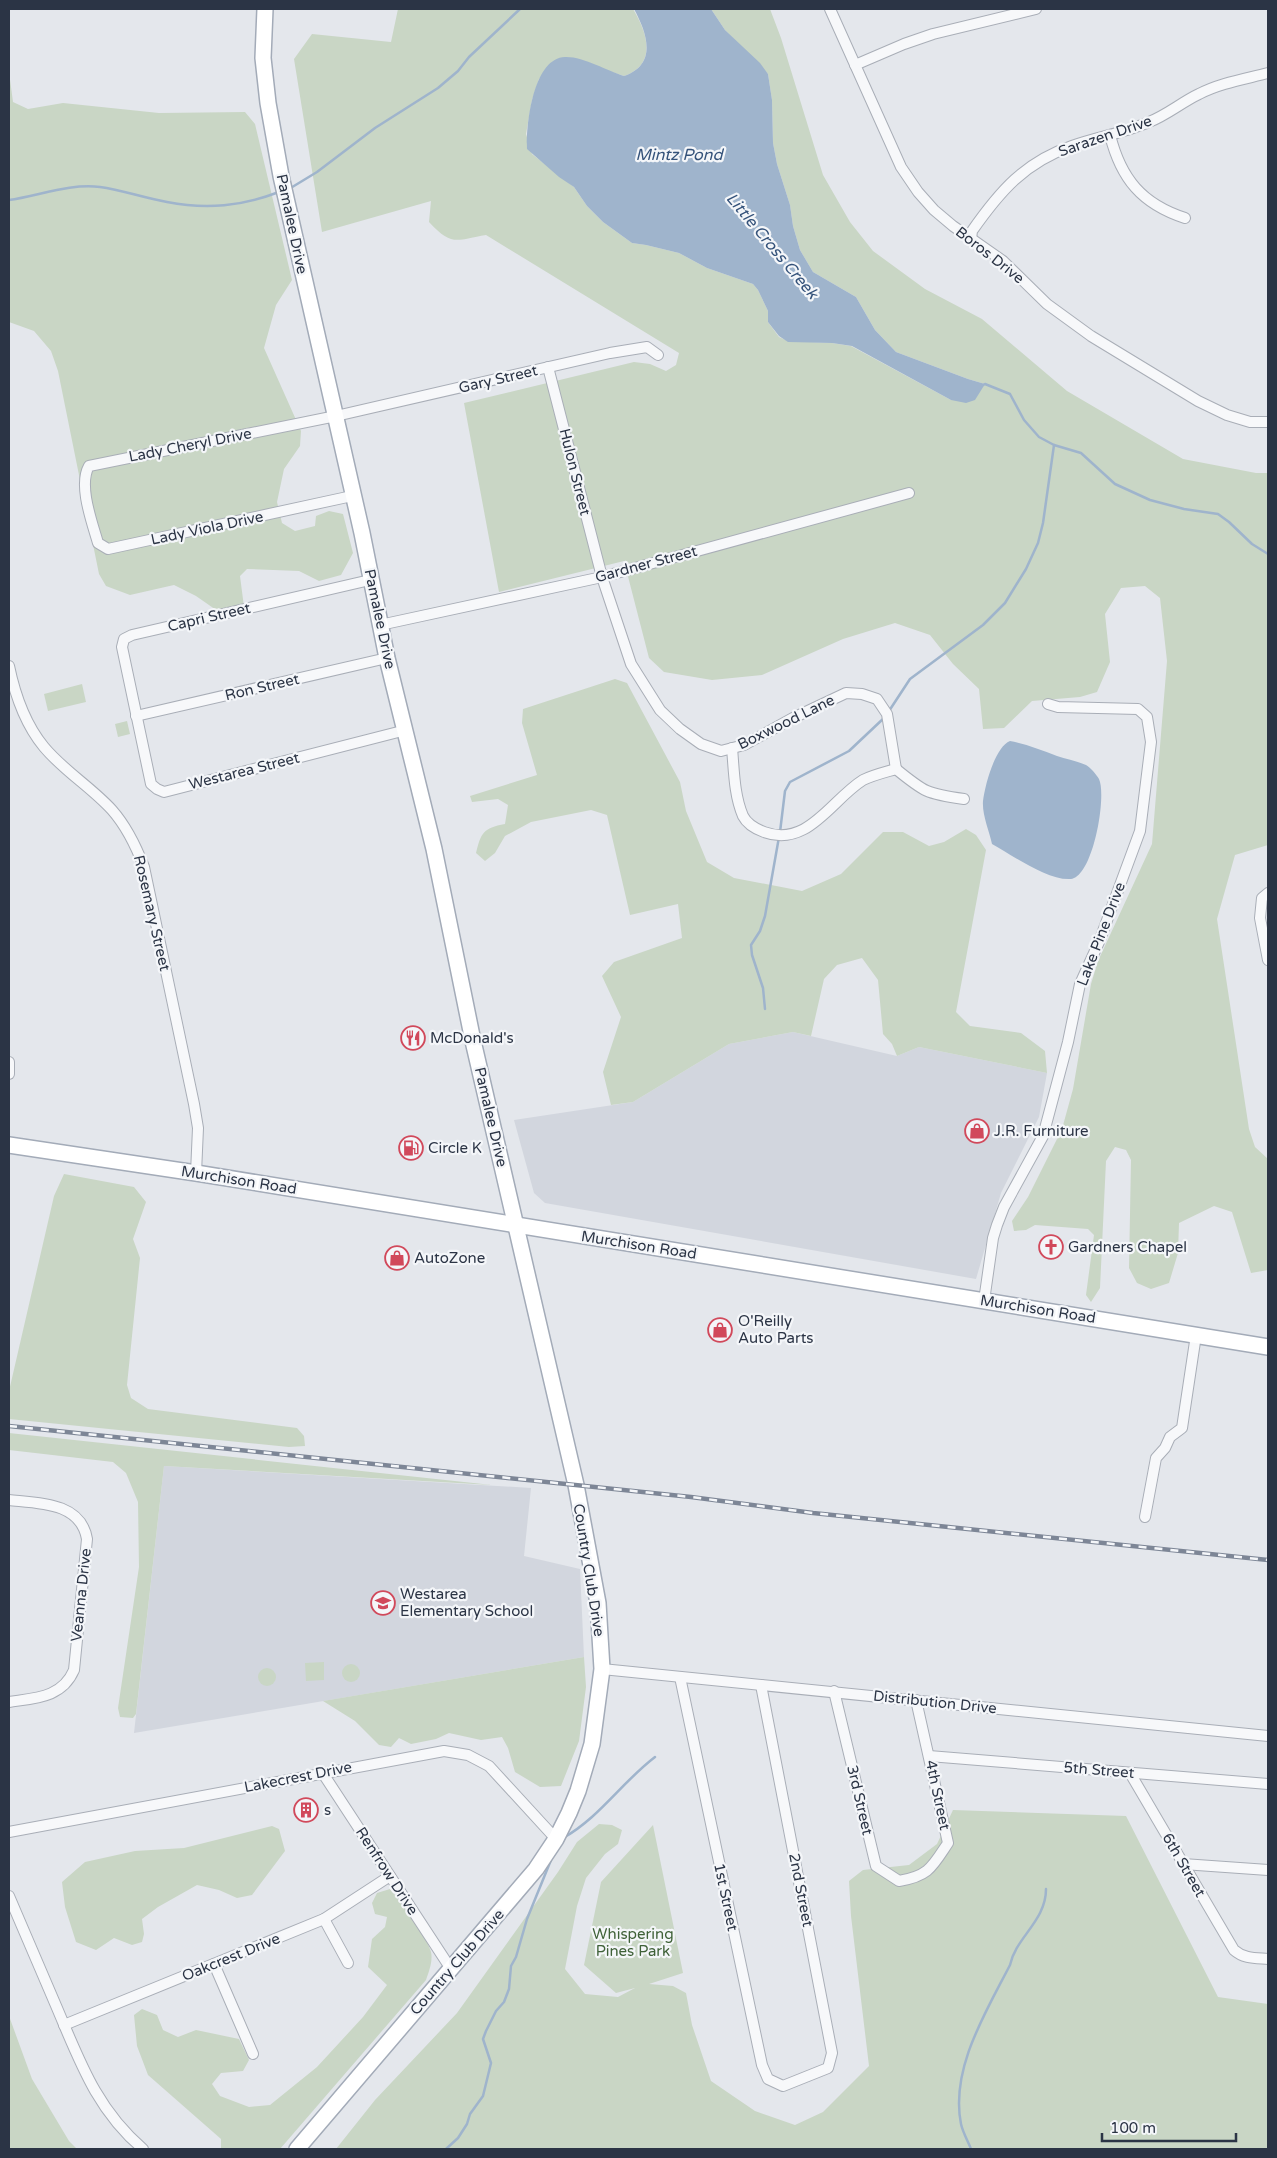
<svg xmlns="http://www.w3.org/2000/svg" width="1277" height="2158" font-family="'Varela Round',sans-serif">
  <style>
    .built { fill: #d2d6de }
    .green { fill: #c9d6c5 }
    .water { fill: #9fb4cc }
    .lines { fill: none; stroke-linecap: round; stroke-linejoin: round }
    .stream { stroke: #9fb4cc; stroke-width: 2.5 }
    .minor-casing { stroke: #a9aeb7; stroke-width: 12 }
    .primary-casing { stroke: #a3abb8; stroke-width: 18 }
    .minor { stroke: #f7f8fa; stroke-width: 10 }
    .primary { stroke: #fff; stroke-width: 15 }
    .rail-casing { stroke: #7d8696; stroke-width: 4.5 }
    .rail { stroke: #f4f6f9; stroke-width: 2.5; stroke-dasharray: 8; stroke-linecap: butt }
    .labels { text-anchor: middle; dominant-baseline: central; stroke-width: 4.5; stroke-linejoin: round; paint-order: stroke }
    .street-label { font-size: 15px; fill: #2b3445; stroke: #f4f6f9 }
    .poi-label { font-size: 15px; fill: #2b3445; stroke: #f4f6f9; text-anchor: start }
    .park-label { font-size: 15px; fill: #3f6138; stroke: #f4f6f9 }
    .water-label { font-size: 16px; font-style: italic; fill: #34527a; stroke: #f4f6f9 }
  </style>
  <rect width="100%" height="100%" fill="#e4e7ec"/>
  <!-- built -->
  <g class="built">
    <path d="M793,1032L897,1056L919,1047L1047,1073L1039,1117L1001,1193L976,1279L545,1203L534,1193L514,1120L633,1102L729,1044Z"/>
    <path d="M164,1466L531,1488L524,1556L580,1569L584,1657L134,1733Z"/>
  </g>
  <!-- green -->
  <g class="green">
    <path d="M398,9H633C647,32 658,64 624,76L566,57L539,79L532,100L526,134L532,154L574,187L587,206L603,222L632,243L646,245L679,253L707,268L753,284L758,290L768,311V322L779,337L788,341L832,343L851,346L951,400L985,384L968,379L896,352L875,330L856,297L813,272L800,250L793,226L790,205L777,164L773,143L772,100L768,74L725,30L711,9H770L781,38L823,175L850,222L873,251L925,289L982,319L1067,391L1183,459L1256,473H1268V845L1235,855L1217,919L1249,1129L1255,1147L1268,1159V1270L1251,1273L1232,1212L1214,1206L1179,1223L1178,1253L1169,1283L1151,1289L1137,1283L1129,1268L1131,1160L1126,1150L1115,1147L1106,1161L1100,1288L1091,1302L1086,1295L1094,1235L1088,1229L1035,1225L1026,1230L1014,1231L1012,1221L1028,1197L1062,1129L1073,1089L1091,984L1098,961L1152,844L1167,661L1160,598L1145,586L1121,588L1105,614L1110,662L1097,692L1080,697L1032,701L1004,728L983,729L979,689L953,664L930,635L895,623L843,639L762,675L712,680L664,672L649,658L624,561L499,592L464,403L634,362L650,364L666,371L676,365L679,353L486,235C456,240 452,247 429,222L431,201L322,232L294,59L312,34L391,42Z"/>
    <path d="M9,72L13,102L28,109L63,103L159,113L245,112L255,124L292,280L276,305L264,348L301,431L300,446L284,469L277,502L282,523L295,531L315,526L316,516L329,511L343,514L353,553L341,575L319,581L299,571L247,569L240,576L244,607L219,612L196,596L174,585L130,595L106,586L99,574L58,371L51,351L34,331L9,322Z"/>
    <path d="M615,679L627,683L680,782L686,811L707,862L734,878L802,891L841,874L883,832H903L929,846L944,842L966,829L976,835L986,850L956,1012L970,1026L1021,1033L1045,1051L1047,1073L919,1047L897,1056L892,1044L883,1034L878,980L862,958L837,965L824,979L811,1036L793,1032L729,1044L633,1102L611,1105L603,1072L621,1017L602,976L614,962L682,938L678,904L630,915L607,815L591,810L531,822L505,836L495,853L485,861L476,853C481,833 483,828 505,824L508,805L498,799L472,802L470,796L537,775L522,723L523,709Z"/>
    <path d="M82,684L86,702L48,711L44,694Z"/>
    <path d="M127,721L130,734L118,737L115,724Z"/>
    <path d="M64,1174L134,1187L146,1202L133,1239L140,1258L127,1385L131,1398L148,1409L297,1428L304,1436L305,1446L289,1447L9,1419V1391L54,1196Z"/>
    <path d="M9,1433L492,1485L164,1466L136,1714L133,1718L120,1717L118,1708L139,1567L138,1502L126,1473L113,1462L9,1450Z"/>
    <path d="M584,1657L586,1687L579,1741L561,1786L540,1787L515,1772L508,1748L502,1737L481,1740L449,1733L436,1739L411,1744L399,1738L391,1747L379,1745L355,1721L323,1701Z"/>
    <path d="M324,1662V1680L306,1681L305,1663Z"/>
    <circle cx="351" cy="1673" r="9"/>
    <circle cx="267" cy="1677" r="9"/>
    <path d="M953,1810L1126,1816L1218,1997L1268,2004V2149H336L375,2100L457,2013L558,1872L577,1842L599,1824L612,1825L622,1830L618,1844L605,1854L586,1878L577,1906L565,1969L585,1994L618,1997L635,1988L616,1993L584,1965L601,1882L653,1825L683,1973L649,1984L673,1986L686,1993L692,2025L711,2081L755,2111L795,2125L823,2112L869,2066L851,1916L849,1881L863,1870L909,1865L937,1844Z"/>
    <path d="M272,1826L279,1829L285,1851L252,1895L237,1898L219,1890L197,1885L158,1907L142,1919L144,1934L142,1942L132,1945L114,1938L96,1950L76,1942L65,1907L62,1882L85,1862L135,1851L184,1848Z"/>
    <path d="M390,1889C398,1898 429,1941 431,1952C433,1961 429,1971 426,1980L280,2149H221V2139L148,2075L137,2046L134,2015L142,2009L157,2015L163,2030L178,2037L196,2030L239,2039L249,2060L243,2071L221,2073L212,2084L220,2096L249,2107L270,2105L317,2067L363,2017L387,1985L368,1967L372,1939L385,1927L387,1917L375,1914L372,1903L377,1893Z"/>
    <path d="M9,2016L32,2079L69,2141L77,2149H9Z"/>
  </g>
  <!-- water -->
  <g class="water">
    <path d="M634,9H711L725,30L760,63L768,74L772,100L773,143L777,164L790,205L793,226L800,250L813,272L856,297L875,330L896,352L968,379L985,384L975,400L966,403L951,400L852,346L832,343L788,342L779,336L768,322V311L758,290L753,284L707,268L679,253L646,245L632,243L603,222L587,206L574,187L559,177L527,149C526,125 533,58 565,57C582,56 608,71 624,76C658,64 647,33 634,9Z"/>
    <path d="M1010,741C1027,744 1041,750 1057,756C1066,759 1077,761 1086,765C1091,768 1096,774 1099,779C1107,796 1093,877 1071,879C1048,881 1012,855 992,844C989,830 982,815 983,801C985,785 995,747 1010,741Z"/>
  </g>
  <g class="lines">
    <!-- stream -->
    <g class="stream">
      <path d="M289,189L317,172L375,128L438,88L458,71L469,57L520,9"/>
      <path d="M9,200C38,196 70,183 100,187C122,190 144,198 167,202C207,210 242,206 279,192"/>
      <path d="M983,385L985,384L1010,394L1024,420L1039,437L1054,445L1081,453L1115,484L1150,500L1184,509L1218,514L1229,522L1252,544L1268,554"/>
      <path d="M889,711L910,679L983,625L1005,603L1026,569L1038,543L1043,523L1054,445"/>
      <path d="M780,832L785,791L790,782L849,751L884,718"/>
      <path d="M765,1009L763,988L752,955L751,945L760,931L765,916L779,837"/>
      <path d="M563,1838C599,1818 622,1782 655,1757"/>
      <path d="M446,2149L458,2138L467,2124L470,2114L483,2096L491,2063L483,2039L486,2031L496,2011L504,2002L509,1989L511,1966L516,1957L527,1919L551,1860"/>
      <path d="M971,2149C968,2141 963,2133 961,2124C950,2069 986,2012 1010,1965C1016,1937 1046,1921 1046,1889"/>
    </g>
    <!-- minor casing -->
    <g class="minor-casing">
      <g id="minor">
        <path d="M830,9L901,167L918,192L934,210L953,226L1003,261L1047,304L1091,336L1198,401L1227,415L1250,422H1268"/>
        <path d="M855,65L904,44L933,34L1036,9"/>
        <path d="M1110,135C1121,179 1142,204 1185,218"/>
        <path d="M971,239L972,231C1000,191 1025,162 1072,146C1097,137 1124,133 1149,122C1167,115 1182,102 1199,94C1220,83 1245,79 1268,73"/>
        <path d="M548,367L602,577L631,664L660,710L680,729L701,744L721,751L744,745L793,718L846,693L862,694L877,699L887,714L896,769"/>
        <path d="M352,496L108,549L98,543C92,522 78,485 89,466L336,416L610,353L647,347L658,355"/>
        <path d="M370,580L132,635L124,639L122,647L151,784L157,789L164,792L406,730"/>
        <path d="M380,625L602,577L909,493"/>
        <path d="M9,666C15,695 25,724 44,747C64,771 91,787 112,810C127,827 136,846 144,867L194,1104L198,1128L196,1173"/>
        <path d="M136,716L387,658"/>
        <path d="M732,748C734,770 734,795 743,816C747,824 756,829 764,832C808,848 831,800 863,780C873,775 886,772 896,769"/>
        <path d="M896,769C924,792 927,794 964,799"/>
        <path d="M1268,893L1262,898L1260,918L1268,960"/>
        <path d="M9,1062V1074"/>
        <path d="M984,1301L993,1238L997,1225L1004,1207L1043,1136L1068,1042L1080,984L1099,942L1140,831L1151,742L1147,717L1138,709L1058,707L1048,704"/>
        <path d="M9,1500C38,1503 81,1502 87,1539L74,1670C62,1698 35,1698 9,1702"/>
        <path d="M1145,1517L1156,1458L1165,1448L1170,1437L1182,1428L1196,1335"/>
        <path d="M602,1669L1268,1736"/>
        <path d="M680,1677L762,2065L768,2079L783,2086L828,2068L832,2053L761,1685"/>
        <path d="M834,1691L876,1866L899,1881C929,1876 932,1867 948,1843L916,1700"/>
        <path d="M929,1756L1268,1784"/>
        <path d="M322,1772L451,1969"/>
        <path d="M1130,1773L1234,1950C1244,1959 1256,1958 1268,1959"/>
        <path d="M9,1832L444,1751L468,1755L489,1766L556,1839"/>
        <path d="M1183,1864L1268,1870"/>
        <path d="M9,1896C25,1933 41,1971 57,2008C80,2062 97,2110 143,2149"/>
        <path d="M324,1919L348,1963"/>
        <path d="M214,1964L253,2054"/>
        <path d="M64,2025L324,1919L390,1876"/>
      </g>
    </g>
    <!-- primary casing -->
    <g class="primary-casing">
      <g id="primary">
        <path d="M265,9L263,58L268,103L281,176L362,533L387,658L434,849L473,1041L576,1485L598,1603L602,1669L592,1744L578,1791L569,1813L556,1839L536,1869L297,2149"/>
        <path d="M9,1145L196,1173L1268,1347"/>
      </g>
    </g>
    <!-- minor -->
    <use href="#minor" class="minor"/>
    <!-- primary -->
    <use href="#primary" class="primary"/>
    <!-- rail casing -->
    <g class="rail-casing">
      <path id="rail" d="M9,1426L691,1497L813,1513L1268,1560"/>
    </g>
    <!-- rail -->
    <use href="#rail" class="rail"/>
  </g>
  <!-- icons -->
  <defs>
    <g id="restaurant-ring" transform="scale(1.25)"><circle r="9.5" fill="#f4f6f9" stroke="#d1495b" stroke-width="1.5"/><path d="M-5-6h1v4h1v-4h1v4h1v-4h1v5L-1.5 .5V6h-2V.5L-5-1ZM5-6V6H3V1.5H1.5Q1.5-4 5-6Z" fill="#d1495b"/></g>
    <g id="shop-ring" transform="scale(1.25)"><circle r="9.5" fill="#f4f6f9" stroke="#d1495b" stroke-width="1.5"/><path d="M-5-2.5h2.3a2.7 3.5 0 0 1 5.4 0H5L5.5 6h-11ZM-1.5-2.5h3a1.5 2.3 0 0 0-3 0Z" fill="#d1495b"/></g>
    <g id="fuel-ring" transform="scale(1.25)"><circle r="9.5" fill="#f4f6f9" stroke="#d1495b" stroke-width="1.5"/><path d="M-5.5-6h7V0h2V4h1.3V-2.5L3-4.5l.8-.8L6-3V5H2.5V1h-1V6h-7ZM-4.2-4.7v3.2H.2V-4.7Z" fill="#d1495b"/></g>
    <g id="church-ring" transform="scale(1.25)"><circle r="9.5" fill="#f4f6f9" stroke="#d1495b" stroke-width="1.5"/><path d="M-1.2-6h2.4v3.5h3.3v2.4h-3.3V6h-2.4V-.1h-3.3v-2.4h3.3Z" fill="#d1495b"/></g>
    <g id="school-ring" transform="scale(1.25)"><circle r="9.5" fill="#f4f6f9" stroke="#d1495b" stroke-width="1.5"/><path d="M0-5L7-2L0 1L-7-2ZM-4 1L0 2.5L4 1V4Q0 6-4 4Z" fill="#d1495b"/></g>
    <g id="building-ring" transform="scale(1.25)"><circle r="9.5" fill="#f4f6f9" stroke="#d1495b" stroke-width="1.5"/><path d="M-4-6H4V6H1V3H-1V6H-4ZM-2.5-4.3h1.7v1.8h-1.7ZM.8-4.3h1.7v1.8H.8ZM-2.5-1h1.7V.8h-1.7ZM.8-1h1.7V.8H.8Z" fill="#d1495b"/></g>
  </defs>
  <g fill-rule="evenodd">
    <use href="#restaurant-ring" x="413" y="1038"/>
    <use href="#shop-ring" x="977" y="1131"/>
    <use href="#fuel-ring" x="411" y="1148"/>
    <use href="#church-ring" x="1051" y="1247"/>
    <use href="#shop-ring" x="397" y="1258"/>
    <use href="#shop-ring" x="720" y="1330"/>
    <use href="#school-ring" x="383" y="1603"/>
    <use href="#building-ring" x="306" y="1810"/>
  </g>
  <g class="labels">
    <!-- street labels -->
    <g class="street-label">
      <text transform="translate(1105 136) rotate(-19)">Sarazen Drive</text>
      <text transform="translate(292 224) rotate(78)">Pamalee Drive</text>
      <text transform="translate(990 255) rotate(38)">Boros Drive</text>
      <text transform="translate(498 379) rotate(-13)">Gary Street</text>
      <text transform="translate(190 445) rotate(-11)">Lady Cheryl Drive</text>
      <text transform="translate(575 472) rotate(76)">Hulon Street</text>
      <text transform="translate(207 528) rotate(-12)">Lady Viola Drive</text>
      <text transform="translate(646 564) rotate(-15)">Gardner Street</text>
      <text transform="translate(209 617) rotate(-13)">Capri Street</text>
      <text transform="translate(380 619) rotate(78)">Pamalee Drive</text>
      <text transform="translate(262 687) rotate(-13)">Ron Street</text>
      <text transform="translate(786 722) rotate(-26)">Boxwood Lane</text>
      <text transform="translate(244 771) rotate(-14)">Westarea Street</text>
      <text transform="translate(152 913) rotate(77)">Rosemary Street</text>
      <text transform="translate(1101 934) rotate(-69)">Lake Pine Drive</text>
      <text transform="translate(491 1117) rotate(77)">Pamalee Drive</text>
      <text transform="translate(239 1180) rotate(9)">Murchison Road</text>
      <text transform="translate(639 1245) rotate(9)">Murchison Road</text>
      <text transform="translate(1038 1309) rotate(9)">Murchison Road</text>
      <text transform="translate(589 1570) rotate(81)">Country Club Drive</text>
      <text transform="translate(81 1595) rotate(-84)">Veanna Drive</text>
      <text transform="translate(935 1702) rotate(6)">Distribution Drive</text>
      <text transform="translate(1099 1770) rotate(5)">5th Street</text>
      <text transform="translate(298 1777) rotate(-11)">Lakecrest Drive</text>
      <text transform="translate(938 1795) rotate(78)">4th Street</text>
      <text transform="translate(860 1800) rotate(77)">3rd Street</text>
      <text transform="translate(1184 1865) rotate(60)">6th Street</text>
      <text transform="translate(387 1871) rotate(57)">Renfrow Drive</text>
      <text transform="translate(801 1890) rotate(79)">2nd Street</text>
      <text transform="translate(726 1897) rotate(78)">1st Street</text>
      <text transform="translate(231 1957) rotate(-22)">Oakcrest Drive</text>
      <text transform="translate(457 1962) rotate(-49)">Country Club Drive</text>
    </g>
    <!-- poi labels -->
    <g class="poi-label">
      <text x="430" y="1038">McDonald's</text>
      <text x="994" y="1131">J.R. Furniture</text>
      <text x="428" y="1148">Circle K</text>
      <text x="1068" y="1247">Gardners Chapel</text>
      <text x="414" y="1258">AutoZone</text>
      <text x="738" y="1321">O'Reilly<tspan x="738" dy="17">Auto Parts</tspan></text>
      <text x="400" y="1594">Westarea<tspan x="400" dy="17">Elementary School</tspan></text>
      <text x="324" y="1810">s</text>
    </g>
    <!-- park labels -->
    <g class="park-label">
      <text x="633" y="1934">Whispering<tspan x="633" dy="17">Pines Park</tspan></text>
    </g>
    <!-- water labels -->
    <g class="water-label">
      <text x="679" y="155">Mintz Pond</text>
      <text transform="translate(772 246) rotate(50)">Little Cross Creek</text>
    </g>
  </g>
  <!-- border -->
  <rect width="1277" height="2158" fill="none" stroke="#2b3445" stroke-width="20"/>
  <!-- scale -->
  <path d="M1102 2133v8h134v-8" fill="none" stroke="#2b3445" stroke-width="2.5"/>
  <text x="1110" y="2133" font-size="15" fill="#2b3445" stroke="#f4f6f9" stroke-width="4" paint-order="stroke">100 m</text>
</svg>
